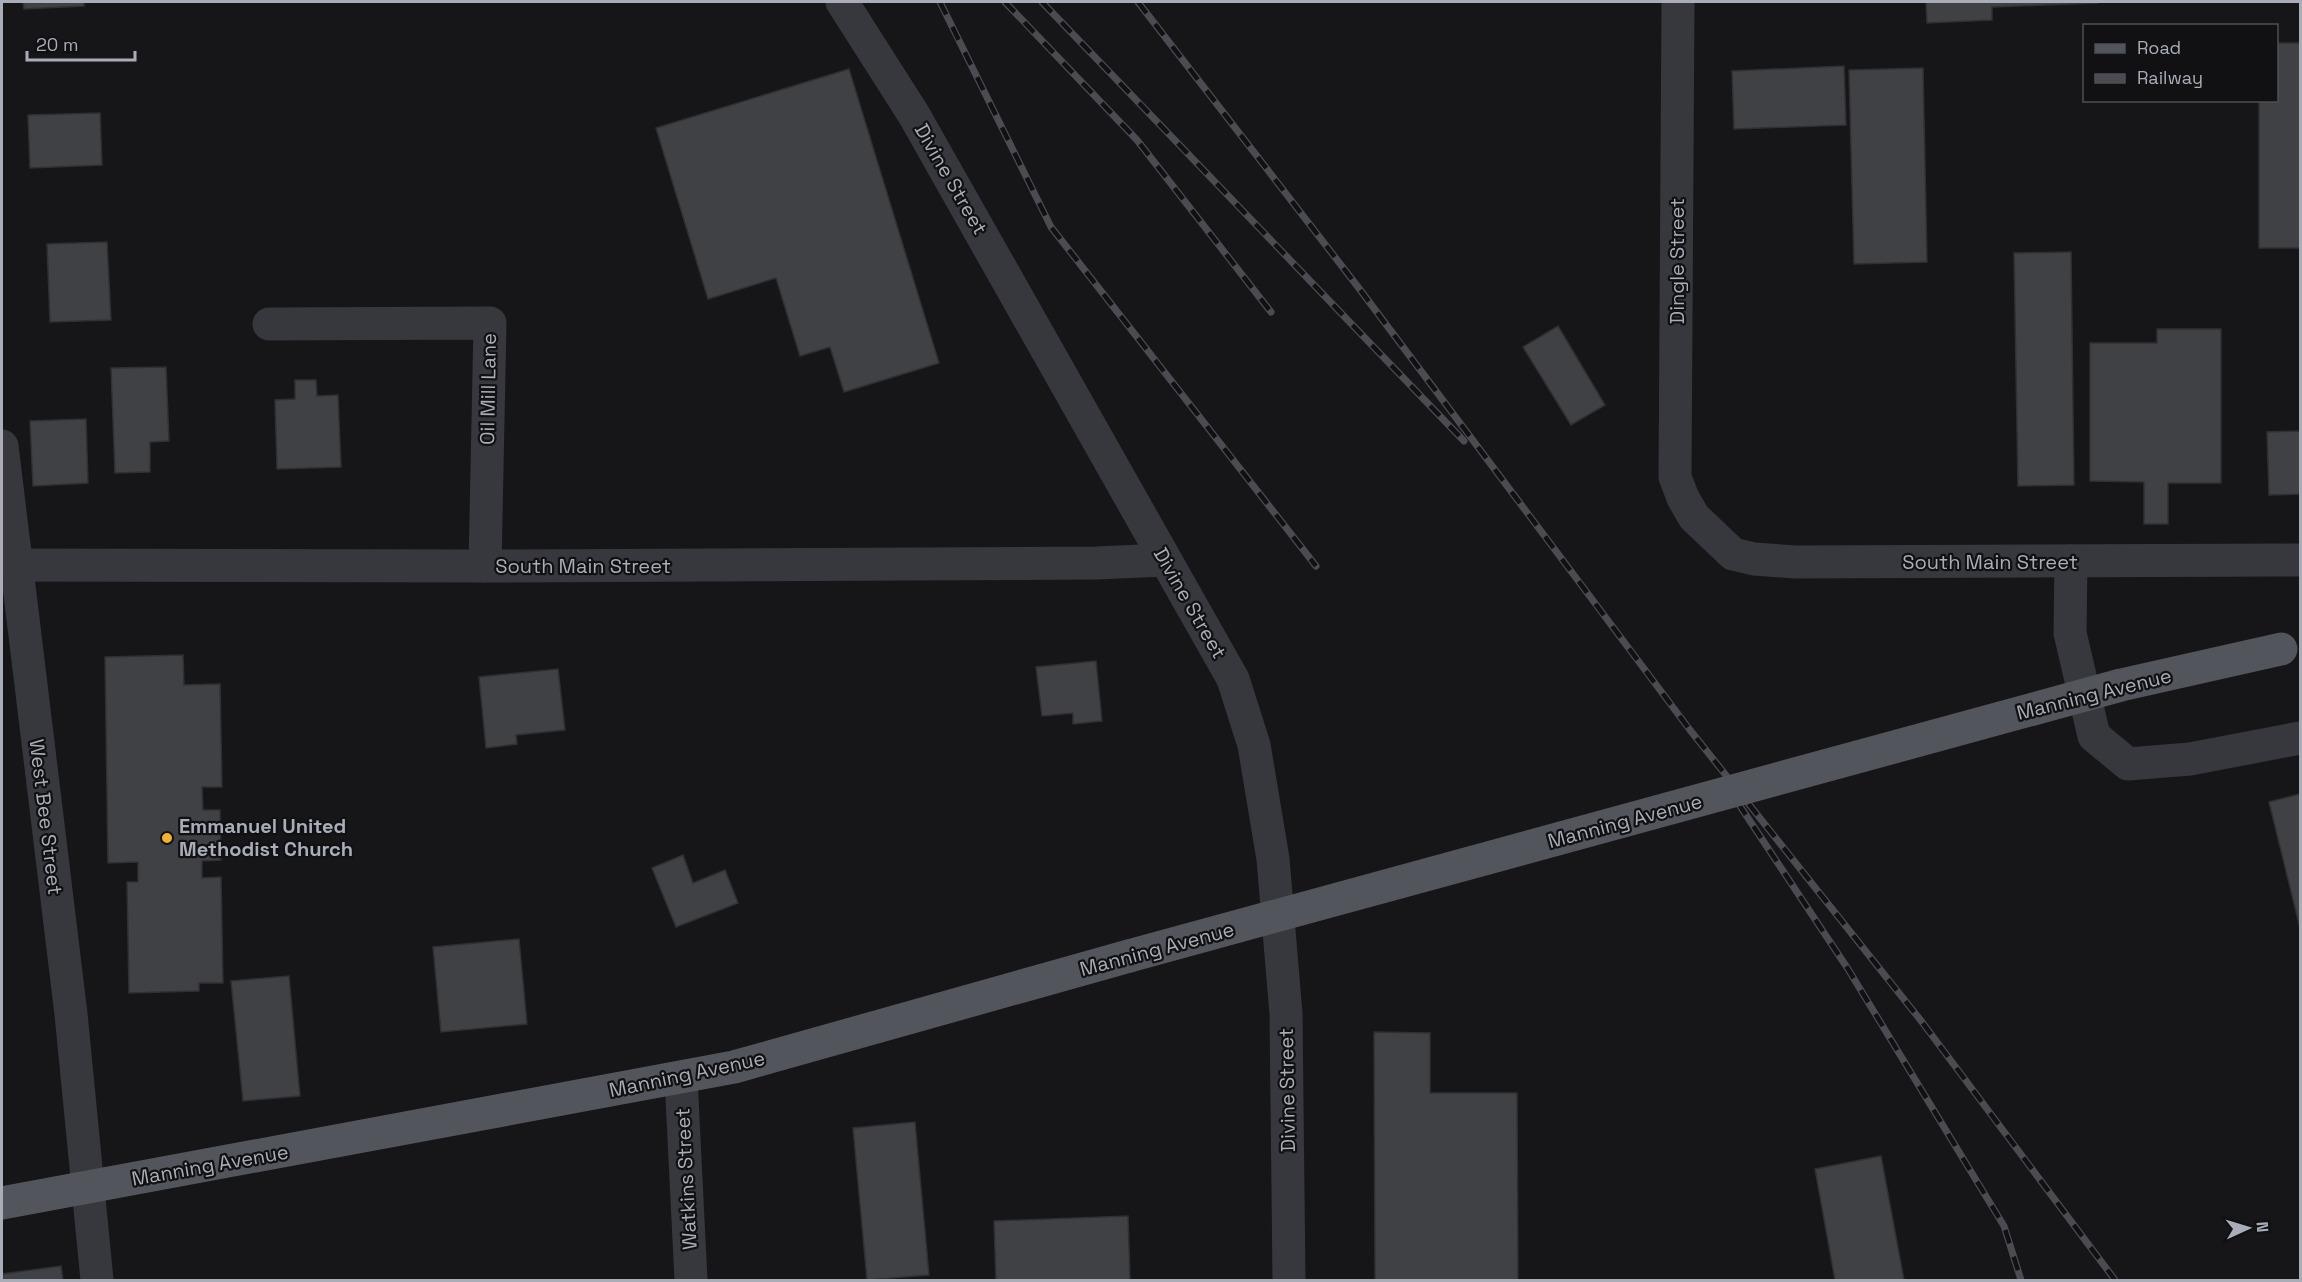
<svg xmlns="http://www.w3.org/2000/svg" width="2302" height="1282" font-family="'Space Grotesk',sans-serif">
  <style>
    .building { fill: #404145; stroke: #303034; stroke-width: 1.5 }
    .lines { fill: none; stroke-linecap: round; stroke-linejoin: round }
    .minor { stroke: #37383d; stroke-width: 33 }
    .major { stroke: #53555c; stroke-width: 33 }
    .rail-casing { stroke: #4a4c52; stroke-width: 7 }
    .rail { stroke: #111113; stroke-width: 4.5; stroke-dasharray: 14; stroke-linecap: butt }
    .major-bridge { stroke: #53555c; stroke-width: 33 }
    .poi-dot { fill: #f2b134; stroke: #111113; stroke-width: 2 }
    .labels { text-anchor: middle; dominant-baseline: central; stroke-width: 4.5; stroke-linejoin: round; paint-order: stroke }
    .street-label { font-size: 20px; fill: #a8adb8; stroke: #111113 }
    .poi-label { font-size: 20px; font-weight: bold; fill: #a8adb8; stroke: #111113; text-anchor: start }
  </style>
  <rect width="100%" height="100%" fill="#161618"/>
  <!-- building -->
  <g class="building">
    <path d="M23,2H84V6L24,9Z"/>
    <path d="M1926,2H2098V3L1992,7V20L1927,23Z"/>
    <path d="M2276,43H2300V248H2259V100H2276Z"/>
    <path d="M1844,66L1846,125L1734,129L1732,71Z"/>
    <path d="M1923,68L1927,262L1854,264L1849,70Z"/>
    <path d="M849,69L939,363L844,392L830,347L800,356L776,278L708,299L656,128Z"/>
    <path d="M100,113L102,165L30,168L28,115Z"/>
    <path d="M107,242L111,320L50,322L47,244Z"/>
    <path d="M2071,252L2074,485L2018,486L2014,253Z"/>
    <path d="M1558,326L1605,405L1571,425L1523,347Z"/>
    <path d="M2157,329H2221V483H2168V524H2144V482L2090,481V343H2157Z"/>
    <path d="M166,367L169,441L150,442V472L115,473L111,368Z"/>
    <path d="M295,380H316L317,396L338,395L341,467L277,469L275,400L295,399Z"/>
    <path d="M86,419L88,483L33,486L30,421Z"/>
    <path d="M2300,431V494L2269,495L2267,432Z"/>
    <path d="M183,655L184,685L220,684L222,787H202L203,810H220L221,860L202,861V878L221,877L223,983H199V991L129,993L127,882H138V862L108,863L105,657Z"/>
    <path d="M1096,661L1102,721L1073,724V713L1042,716L1036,667Z"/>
    <path d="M558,669L565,730L516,735L517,744L486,748L479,677Z"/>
    <path d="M2300,794V928L2269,802Z"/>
    <path d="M683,855L693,883L725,870L738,903L676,927L652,868Z"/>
    <path d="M519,939L527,1024L441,1032L433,947Z"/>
    <path d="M289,976L300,1096L243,1101L231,981Z"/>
    <path d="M1374,1032L1430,1033V1093H1517L1518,1280H1375Z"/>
    <path d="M915,1122L929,1275L867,1280L853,1128Z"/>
    <path d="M1881,1156L1904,1280H1835L1815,1169Z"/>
    <path d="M1128,1216L1130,1280H996L994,1221Z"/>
    <path d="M61,1266L63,1280H2V1274Z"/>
  </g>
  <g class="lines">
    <!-- minor -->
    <g class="minor">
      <path d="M842,2L914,115L1233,679L1254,745L1273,859L1286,1014L1289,1280"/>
      <path d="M1678,2L1675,477L1683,498L1694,517L1733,554L1754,559L1795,562L2300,560"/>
      <path d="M269,324L490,323L485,566"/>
      <path d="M2,446L71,1014L97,1280"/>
      <path d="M2071,561L2070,633L2094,736L2128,764L2190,759L2300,738"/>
      <path d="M2,565L485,566L1096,563L1165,560"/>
      <path d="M681,1078L691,1280"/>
    </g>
    <!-- major -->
    <path class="major" d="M2,1203L734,1067L1129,956"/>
    <!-- rail casing -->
    <g class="rail-casing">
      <g id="rail">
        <path d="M940,2L1051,227L1316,566"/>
        <path d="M1005,2L1137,140L1271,312"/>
        <path d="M1042,2L1464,441"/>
        <path d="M1138,2L1358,287L1690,730L1922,1022L2115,1280"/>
        <path d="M1738,803L1848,969L2004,1226L2021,1280"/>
      </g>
    </g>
    <!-- rail -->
    <use href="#rail" class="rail"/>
    <!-- major-bridge -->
    <path class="major-bridge" d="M1129,956L2121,685L2281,649"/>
  </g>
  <!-- markers -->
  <circle class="poi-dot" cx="167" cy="838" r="6"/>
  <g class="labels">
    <!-- street labels -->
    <g class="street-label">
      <text transform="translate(951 179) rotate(60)">Divine Street</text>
      <text transform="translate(1677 261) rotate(-90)">Dingle Street</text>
      <text transform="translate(488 389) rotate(-89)">Oil Mill Lane</text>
      <text x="1990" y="562">South Main Street</text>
      <text x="583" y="566">South Main Street</text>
      <text transform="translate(1190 603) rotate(60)">Divine Street</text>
      <text transform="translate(2094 694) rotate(-14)">Manning Avenue</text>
      <text transform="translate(46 817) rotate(83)">West Bee Street</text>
      <text transform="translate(1625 821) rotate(-15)">Manning Avenue</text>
      <text transform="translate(1157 949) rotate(-15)">Manning Avenue</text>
      <text transform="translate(687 1074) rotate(-12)">Manning Avenue</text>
      <text transform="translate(1287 1090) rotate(-91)">Divine Street</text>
      <text transform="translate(210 1165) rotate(-10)">Manning Avenue</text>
      <text transform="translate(686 1179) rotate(-93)">Watkins Street</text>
    </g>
    <!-- poi labels -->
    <g class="poi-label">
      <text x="179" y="826">Emmanuel United<tspan x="179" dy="23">Methodist Church</tspan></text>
    </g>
  </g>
  <!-- border -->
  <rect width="2302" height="1282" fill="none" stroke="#a8adb8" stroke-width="6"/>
  <!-- legend -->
  <rect x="2083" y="24" width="195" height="78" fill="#111113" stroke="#4d4f55" stroke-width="1.5"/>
  <rect x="2095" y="44" width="30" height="9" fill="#53555c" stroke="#4d4f55" stroke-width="1.5"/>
  <text x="2137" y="54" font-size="18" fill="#a8adb8">Road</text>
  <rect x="2095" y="74" width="30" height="9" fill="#4a4c52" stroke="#4d4f55" stroke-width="1.5"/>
  <text x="2137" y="84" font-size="18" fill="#a8adb8">Railway</text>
  <!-- north arrow -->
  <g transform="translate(2248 1228) rotate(86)" stroke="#111113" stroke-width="4.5" paint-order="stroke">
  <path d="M0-4.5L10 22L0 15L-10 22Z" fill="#a8adb8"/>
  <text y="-9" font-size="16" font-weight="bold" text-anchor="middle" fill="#a8adb8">N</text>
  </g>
  <!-- scale -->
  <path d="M27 51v9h108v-9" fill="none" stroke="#a8adb8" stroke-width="3"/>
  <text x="36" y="51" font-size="18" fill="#a8adb8" stroke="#111113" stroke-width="4.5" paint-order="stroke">20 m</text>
</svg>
